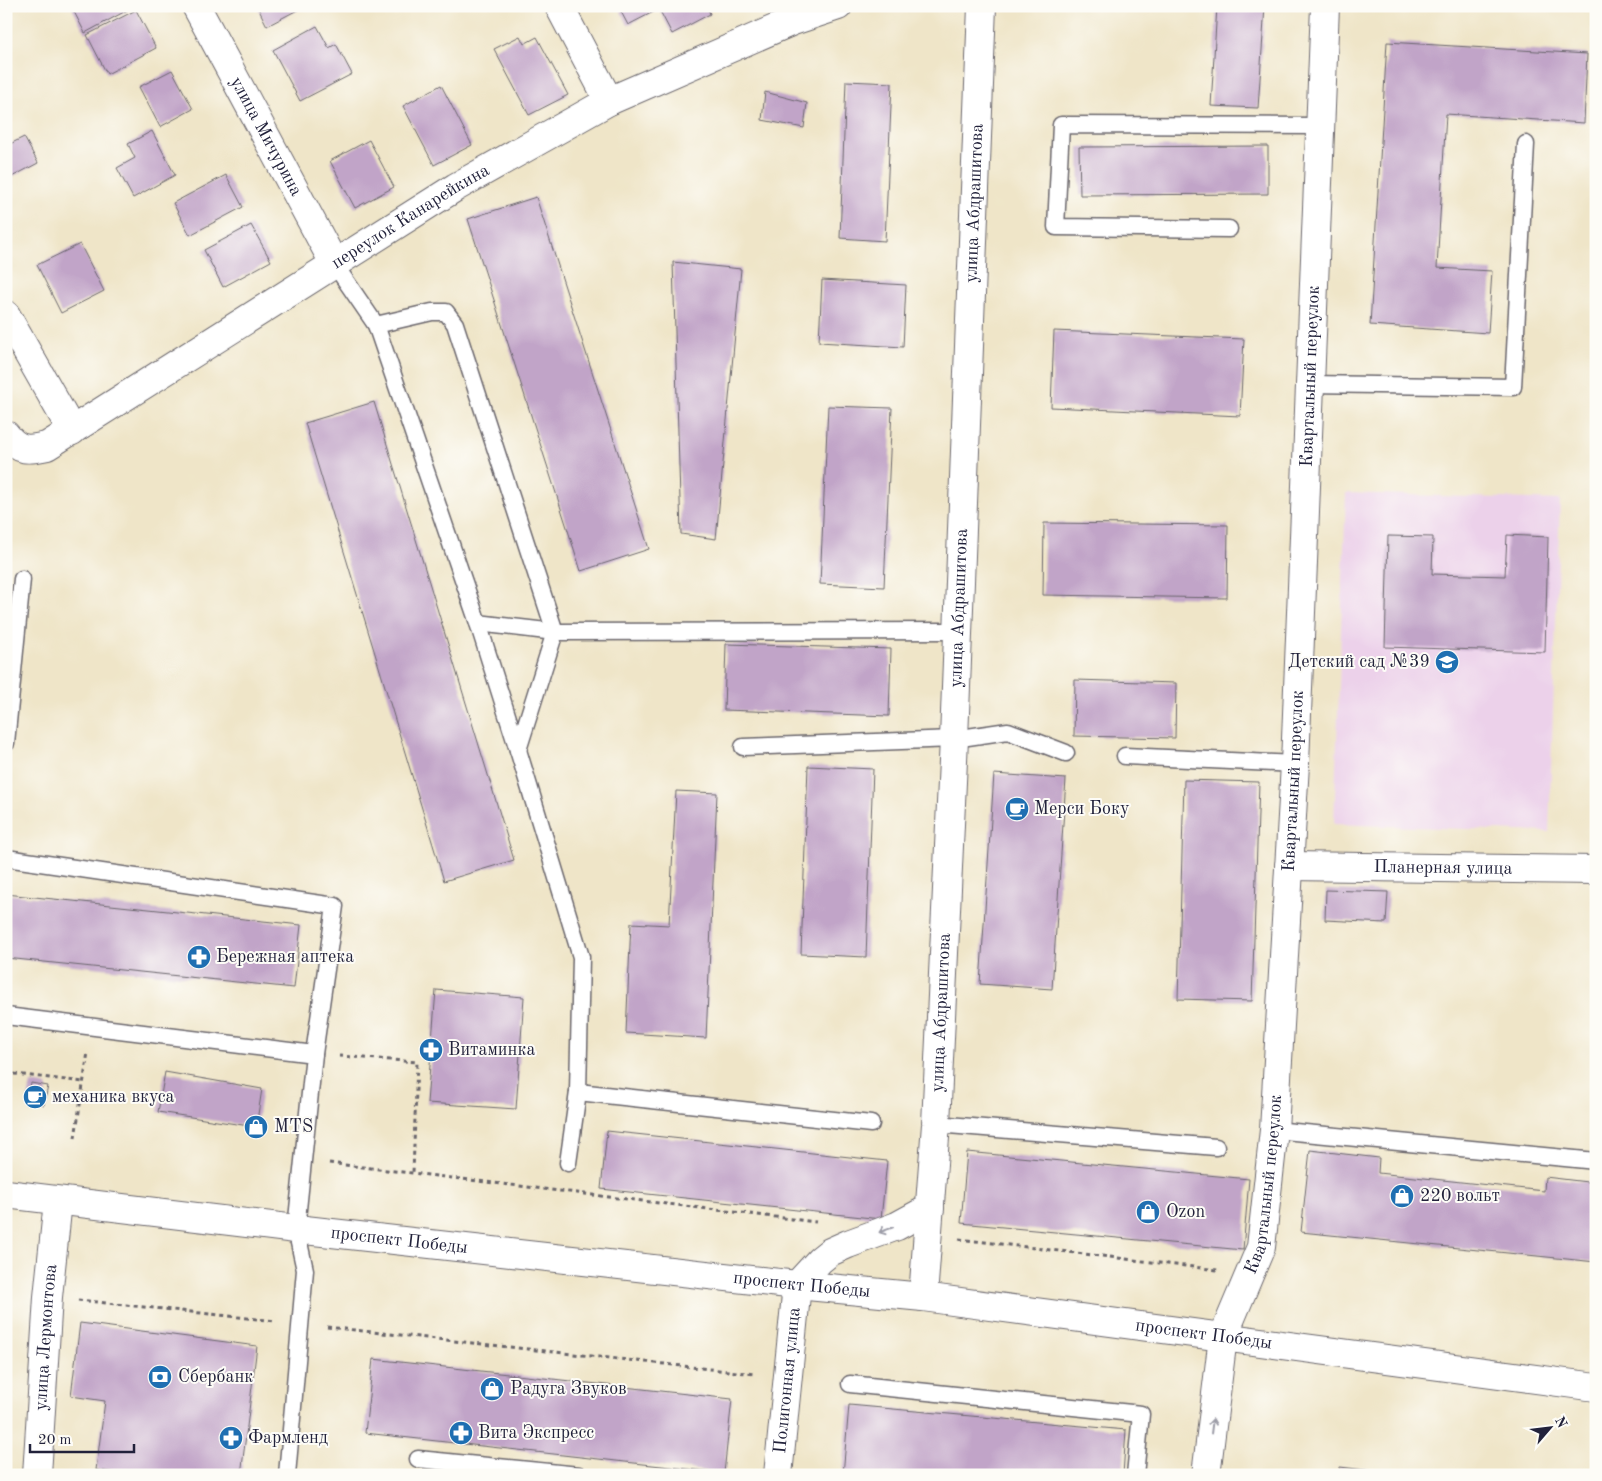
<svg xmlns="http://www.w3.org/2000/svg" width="1602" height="1481" font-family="'Old Standard TT',serif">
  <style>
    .built { fill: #ecd1ea }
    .building { fill: #c1a4c8 }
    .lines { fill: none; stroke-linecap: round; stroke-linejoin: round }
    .service-casing { stroke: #6a666c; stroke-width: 19 }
    .minor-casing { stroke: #6a666c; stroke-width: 30 }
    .tertiary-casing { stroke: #6a666c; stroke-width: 30 }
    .secondary-casing { stroke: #6a666c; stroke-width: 30 }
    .primary-casing { stroke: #6a666c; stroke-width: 30 }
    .path { stroke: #6a666c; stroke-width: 3; stroke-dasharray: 4 4; stroke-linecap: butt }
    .service { stroke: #fff; stroke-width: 16 }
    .minor { stroke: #fff; stroke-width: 28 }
    .tertiary { stroke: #fff; stroke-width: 28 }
    .secondary { stroke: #fff; stroke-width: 28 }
    .primary { stroke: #fff; stroke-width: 28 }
    .oneway { stroke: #9c9ca7 }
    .labels { text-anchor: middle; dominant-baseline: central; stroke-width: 4; stroke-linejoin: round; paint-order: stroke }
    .street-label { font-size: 18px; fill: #22223b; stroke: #fdfcf7 }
    .poi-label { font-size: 18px; fill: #22223b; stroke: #fdfcf7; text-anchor: start }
  </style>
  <rect width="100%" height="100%" fill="#fdfcf7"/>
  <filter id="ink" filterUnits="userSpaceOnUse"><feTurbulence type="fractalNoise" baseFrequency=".02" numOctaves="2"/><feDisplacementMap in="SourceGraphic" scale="10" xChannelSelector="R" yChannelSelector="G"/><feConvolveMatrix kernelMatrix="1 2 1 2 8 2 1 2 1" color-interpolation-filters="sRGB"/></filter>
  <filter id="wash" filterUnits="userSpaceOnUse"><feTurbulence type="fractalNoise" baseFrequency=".0096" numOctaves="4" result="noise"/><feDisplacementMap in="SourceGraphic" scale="20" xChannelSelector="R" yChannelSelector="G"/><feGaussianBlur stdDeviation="1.12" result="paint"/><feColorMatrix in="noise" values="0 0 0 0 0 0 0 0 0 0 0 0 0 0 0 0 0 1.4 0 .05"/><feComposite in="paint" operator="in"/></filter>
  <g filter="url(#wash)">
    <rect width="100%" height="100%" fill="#efe5c8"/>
    <!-- built -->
    <path class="built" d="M1346,493L1560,500L1549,832L1334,824Z"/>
    <g id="blocks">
      <!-- building -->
      <g class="building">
        <path d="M71,6H135L85,33Z"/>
        <path d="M257,6H305L267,26Z"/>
        <path d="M618,6H707L710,14L672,34L659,9L628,25Z"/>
        <path d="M1217,6H1265L1258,108L1211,106Z"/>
        <path d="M136,10L156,48L107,74L87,35Z"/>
        <path d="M317,26L329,48L336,44L352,74L300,101L273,50Z"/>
        <path d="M520,36L524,44L537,37L568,95L529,115L494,49Z"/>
        <path d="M1387,42L1587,54L1584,123L1446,114L1437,268L1492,271L1488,333L1370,325Z"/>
        <path d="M172,70L193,109L160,127L139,87Z"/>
        <path d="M846,81L892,83L885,241L840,238Z"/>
        <path d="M441,85L472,145L434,165L403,106Z"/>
        <path d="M765,92L807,103L804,128L762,120Z"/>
        <path d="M152,131L175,175L133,198L117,168L135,158L128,144Z"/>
        <path d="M24,137L38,163L6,180V146Z"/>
        <path d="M369,140L394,187L355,208L330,161Z"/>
        <path d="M1268,146V194L1080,195L1079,147Z"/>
        <path d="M226,175L243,207L190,235L173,203Z"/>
        <path d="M536,197L649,549L581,571L468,219Z"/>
        <path d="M251,225L271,261L223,287L204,250Z"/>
        <path d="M80,244L104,291L61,313L37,265Z"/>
        <path d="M673,262L741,269L716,539L681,534Z"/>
        <path d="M822,280L906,285L903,347L819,342Z"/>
        <path d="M1054,331L1244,339L1240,416L1051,407Z"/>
        <path d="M374,402L514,860L444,881L305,423Z"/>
        <path d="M828,406L892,408L884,587L820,584Z"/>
        <path d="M1044,523L1228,525L1227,598L1043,595Z"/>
        <path d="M1507,535L1548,537L1545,652L1385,647L1388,536L1433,537L1432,574L1505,576Z"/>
        <path d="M726,644L891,649L889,716L724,710Z"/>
        <path d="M1075,680L1176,683L1175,738L1074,736Z"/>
        <path d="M808,766L873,769L866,957L801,954Z"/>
        <path d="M994,774L1066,779L1052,989L980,984Z"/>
        <path d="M1184,780L1259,782L1252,1001L1178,999Z"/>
        <path d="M676,791L717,793L706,1038L626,1033L631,923L669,925Z"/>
        <path d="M1326,890L1388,892L1386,923L1325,920Z"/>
        <path d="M6,894L301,925L294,988L6,958Z"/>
        <path d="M436,990L524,997L516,1109L427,1103Z"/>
        <path d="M165,1072L262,1089L256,1127L158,1112Z"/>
        <path d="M31,1083L48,1086L44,1105L28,1099Z"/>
        <path d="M607,1131L887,1161L881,1219L601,1189Z"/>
        <path d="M1310,1150L1379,1158L1378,1173L1544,1191L1545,1177L1596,1183V1262L1301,1232Z"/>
        <path d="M967,1152L1249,1179L1243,1250L961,1223Z"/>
        <path d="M80,1323L257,1346L241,1475H130L96,1470L105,1401L71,1396Z"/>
        <path d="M373,1359L732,1399L724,1473L365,1433Z"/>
        <path d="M849,1405L1126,1430L1123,1475H843Z"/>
        <path d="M1340,1467L1400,1474V1475H1339Z"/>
      </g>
    </g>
  </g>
  <g filter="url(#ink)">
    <use href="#blocks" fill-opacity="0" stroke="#6a666c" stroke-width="1"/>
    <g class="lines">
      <!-- service casing -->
      <g class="service-casing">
        <g id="service">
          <path d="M1229,229L1056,227L1061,125L1319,126"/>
          <path d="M335,265L376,325L478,623L518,750L581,957L578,1092L568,1163"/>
          <path d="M376,325L432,312H446L455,324L555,632L518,750"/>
          <path d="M1309,384L1513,387L1526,144"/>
          <path d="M478,623L555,632L957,631"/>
          <path d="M6,743L22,579"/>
          <path d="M743,747L954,739L1008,731L1066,753"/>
          <path d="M1125,756L1295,764"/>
          <path d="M6,858L335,906L314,1054"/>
          <path d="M6,1016L314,1054L296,1229L305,1270L287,1475"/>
          <path d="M578,1092L871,1124"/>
          <path d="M936,1124L1216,1147"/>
          <path d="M1274,1130L1596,1161"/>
          <path d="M850,1384L1141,1414L1135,1475"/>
          <path d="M418,1459L579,1475"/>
        </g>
      </g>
      <!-- minor casing -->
      <g class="minor-casing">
        <g id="minor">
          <path id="s1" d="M196,6L335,265"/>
          <path d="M559,6L609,101"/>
          <path d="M6,315L72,431"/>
          <path id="s2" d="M6,435C19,452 29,450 47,446L456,187L609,101L793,21L838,6"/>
          <path id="s3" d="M1289,866L1596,870"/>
          <path id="s4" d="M1223,1337L1261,1247L1274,1130L1295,764L1325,6"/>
          <path id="s5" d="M37,1475L48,1297L58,1201"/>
        </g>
      </g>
      <!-- tertiary casing -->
      <g class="tertiary-casing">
        <g id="tertiary">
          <path d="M797,1285L820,1260L830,1252L848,1244L897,1226L930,1208"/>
          <path id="s6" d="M923,1297L936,1124L954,739L982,6"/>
        </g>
      </g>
      <!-- secondary casing -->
      <g class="secondary-casing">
        <g id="secondary">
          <path id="s7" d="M778,1475L797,1285"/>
          <path d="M1206,1475L1223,1337"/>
        </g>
      </g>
      <!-- primary casing -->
      <g class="primary-casing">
        <g id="primary">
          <path id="s8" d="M6,1194L296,1229L797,1285L923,1297L1596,1387"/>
        </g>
      </g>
      <!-- path -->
      <g class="path">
        <path d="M339,1056L417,1062L413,1173"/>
        <path d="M6,1073L84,1082"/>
        <path d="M75,1138L88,1052"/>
        <path d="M329,1163L816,1222"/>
        <path d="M959,1239L1218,1270"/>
        <path d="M78,1300L276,1321"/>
        <path d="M327,1327L755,1374"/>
      </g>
      <!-- service -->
      <use href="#service" class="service"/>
      <!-- minor -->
      <use href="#minor" class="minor"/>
      <!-- tertiary -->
      <use href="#tertiary" class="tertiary"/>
      <!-- secondary -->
      <use href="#secondary" class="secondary"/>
      <!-- primary -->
      <use href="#primary" class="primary"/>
    </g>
    <!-- one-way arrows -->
    <defs><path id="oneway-shaft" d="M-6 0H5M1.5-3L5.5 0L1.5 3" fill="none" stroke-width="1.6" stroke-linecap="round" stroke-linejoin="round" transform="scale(1.25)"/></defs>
    <g class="oneway">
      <use href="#oneway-shaft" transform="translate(886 1230) rotate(160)"/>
      <use href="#oneway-shaft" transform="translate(1212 1426) rotate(-83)"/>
    </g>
  </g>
  <!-- icons -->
  <defs>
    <g id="school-disc" transform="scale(1.25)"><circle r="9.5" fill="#1f6fb2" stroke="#fdfcf7"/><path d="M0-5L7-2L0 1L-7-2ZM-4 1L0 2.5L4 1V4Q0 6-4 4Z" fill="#fff"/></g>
    <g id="cafe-disc" transform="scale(1.25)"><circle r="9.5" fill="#1f6fb2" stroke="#fdfcf7"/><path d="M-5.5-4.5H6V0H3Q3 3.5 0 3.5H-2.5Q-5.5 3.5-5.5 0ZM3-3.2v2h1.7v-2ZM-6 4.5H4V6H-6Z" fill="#fff"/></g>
    <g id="pharmacy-disc" transform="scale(1.25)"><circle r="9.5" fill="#1f6fb2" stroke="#fdfcf7"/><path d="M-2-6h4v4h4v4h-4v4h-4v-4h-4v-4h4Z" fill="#fff"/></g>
    <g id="shop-disc" transform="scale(1.25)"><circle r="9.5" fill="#1f6fb2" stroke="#fdfcf7"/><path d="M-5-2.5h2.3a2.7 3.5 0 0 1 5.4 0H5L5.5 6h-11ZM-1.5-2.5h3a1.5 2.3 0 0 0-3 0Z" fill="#fff"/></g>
    <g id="bank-disc" transform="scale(1.25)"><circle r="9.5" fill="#1f6fb2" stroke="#fdfcf7"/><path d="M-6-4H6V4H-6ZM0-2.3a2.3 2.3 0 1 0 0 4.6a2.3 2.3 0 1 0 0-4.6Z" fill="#fff"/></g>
  </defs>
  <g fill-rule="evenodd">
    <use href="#school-disc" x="1447" y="662"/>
    <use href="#cafe-disc" x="1017" y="809"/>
    <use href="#pharmacy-disc" x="199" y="957"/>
    <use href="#pharmacy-disc" x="431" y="1050"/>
    <use href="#cafe-disc" x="35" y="1097"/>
    <use href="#shop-disc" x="256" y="1127"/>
    <use href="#shop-disc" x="1402" y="1196"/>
    <use href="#shop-disc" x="1148" y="1212"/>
    <use href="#bank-disc" x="160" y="1377"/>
    <use href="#shop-disc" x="492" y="1389"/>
    <use href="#pharmacy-disc" x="461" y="1433"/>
    <use href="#pharmacy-disc" x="231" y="1438"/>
  </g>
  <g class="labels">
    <!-- street labels -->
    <g class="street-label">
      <text stroke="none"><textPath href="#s1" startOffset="148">улица Мичурина</textPath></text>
      <text stroke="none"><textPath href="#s6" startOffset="1095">улица Абдрашитова</textPath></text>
      <text stroke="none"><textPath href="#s2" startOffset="476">переулок Канарейкина</textPath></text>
      <text stroke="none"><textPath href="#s4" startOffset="970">Квартальный переулок</textPath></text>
      <text stroke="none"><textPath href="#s6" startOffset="690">улица Абдрашитова</textPath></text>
      <text stroke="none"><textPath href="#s4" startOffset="565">Квартальный переулок</textPath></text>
      <text stroke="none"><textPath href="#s3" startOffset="154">Планерная улица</textPath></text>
      <text stroke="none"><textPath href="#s6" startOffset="285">улица Абдрашитова</textPath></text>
      <text stroke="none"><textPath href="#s4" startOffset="160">Квартальный переулок</textPath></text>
      <text stroke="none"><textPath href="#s8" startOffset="396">проспект Победы</textPath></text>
      <text stroke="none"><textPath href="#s8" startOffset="801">проспект Победы</textPath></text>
      <text stroke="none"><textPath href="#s8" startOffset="1206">проспект Победы</textPath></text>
      <text stroke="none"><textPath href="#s5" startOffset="138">улица Лермонтова</textPath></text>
      <text stroke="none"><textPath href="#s7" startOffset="95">Полигонная улица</textPath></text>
    </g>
    <!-- poi labels -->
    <g class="poi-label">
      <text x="1430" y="662" text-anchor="end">Детский сад №39</text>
      <text x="1034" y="809">Мерси Боку</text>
      <text x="216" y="957">Бережная аптека</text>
      <text x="448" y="1050">Витаминка</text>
      <text x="52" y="1097">механика вкуса</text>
      <text x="274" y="1127">MTS</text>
      <text x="1420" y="1196">220 вольт</text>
      <text x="1166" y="1212">Ozon</text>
      <text x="178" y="1377">Сбербанк</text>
      <text x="510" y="1389">Радуга Звуков</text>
      <text x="478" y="1433">Вита Экспресс</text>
      <text x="248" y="1438">Фармленд</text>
    </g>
  </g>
  <!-- margin -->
  <rect width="1602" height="1481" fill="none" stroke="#fdfcf7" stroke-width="25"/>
  <!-- north arrow -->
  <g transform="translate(1550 1428) rotate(62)" stroke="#fdfcf7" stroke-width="4" paint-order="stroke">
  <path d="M0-4L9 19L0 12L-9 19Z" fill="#22223b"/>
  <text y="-8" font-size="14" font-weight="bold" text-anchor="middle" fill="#22223b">N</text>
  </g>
  <!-- scale -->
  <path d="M30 1444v8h104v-8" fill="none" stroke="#22223b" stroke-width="2.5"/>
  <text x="38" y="1444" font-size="15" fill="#22223b" stroke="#fdfcf7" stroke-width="4" paint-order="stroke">20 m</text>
</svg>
